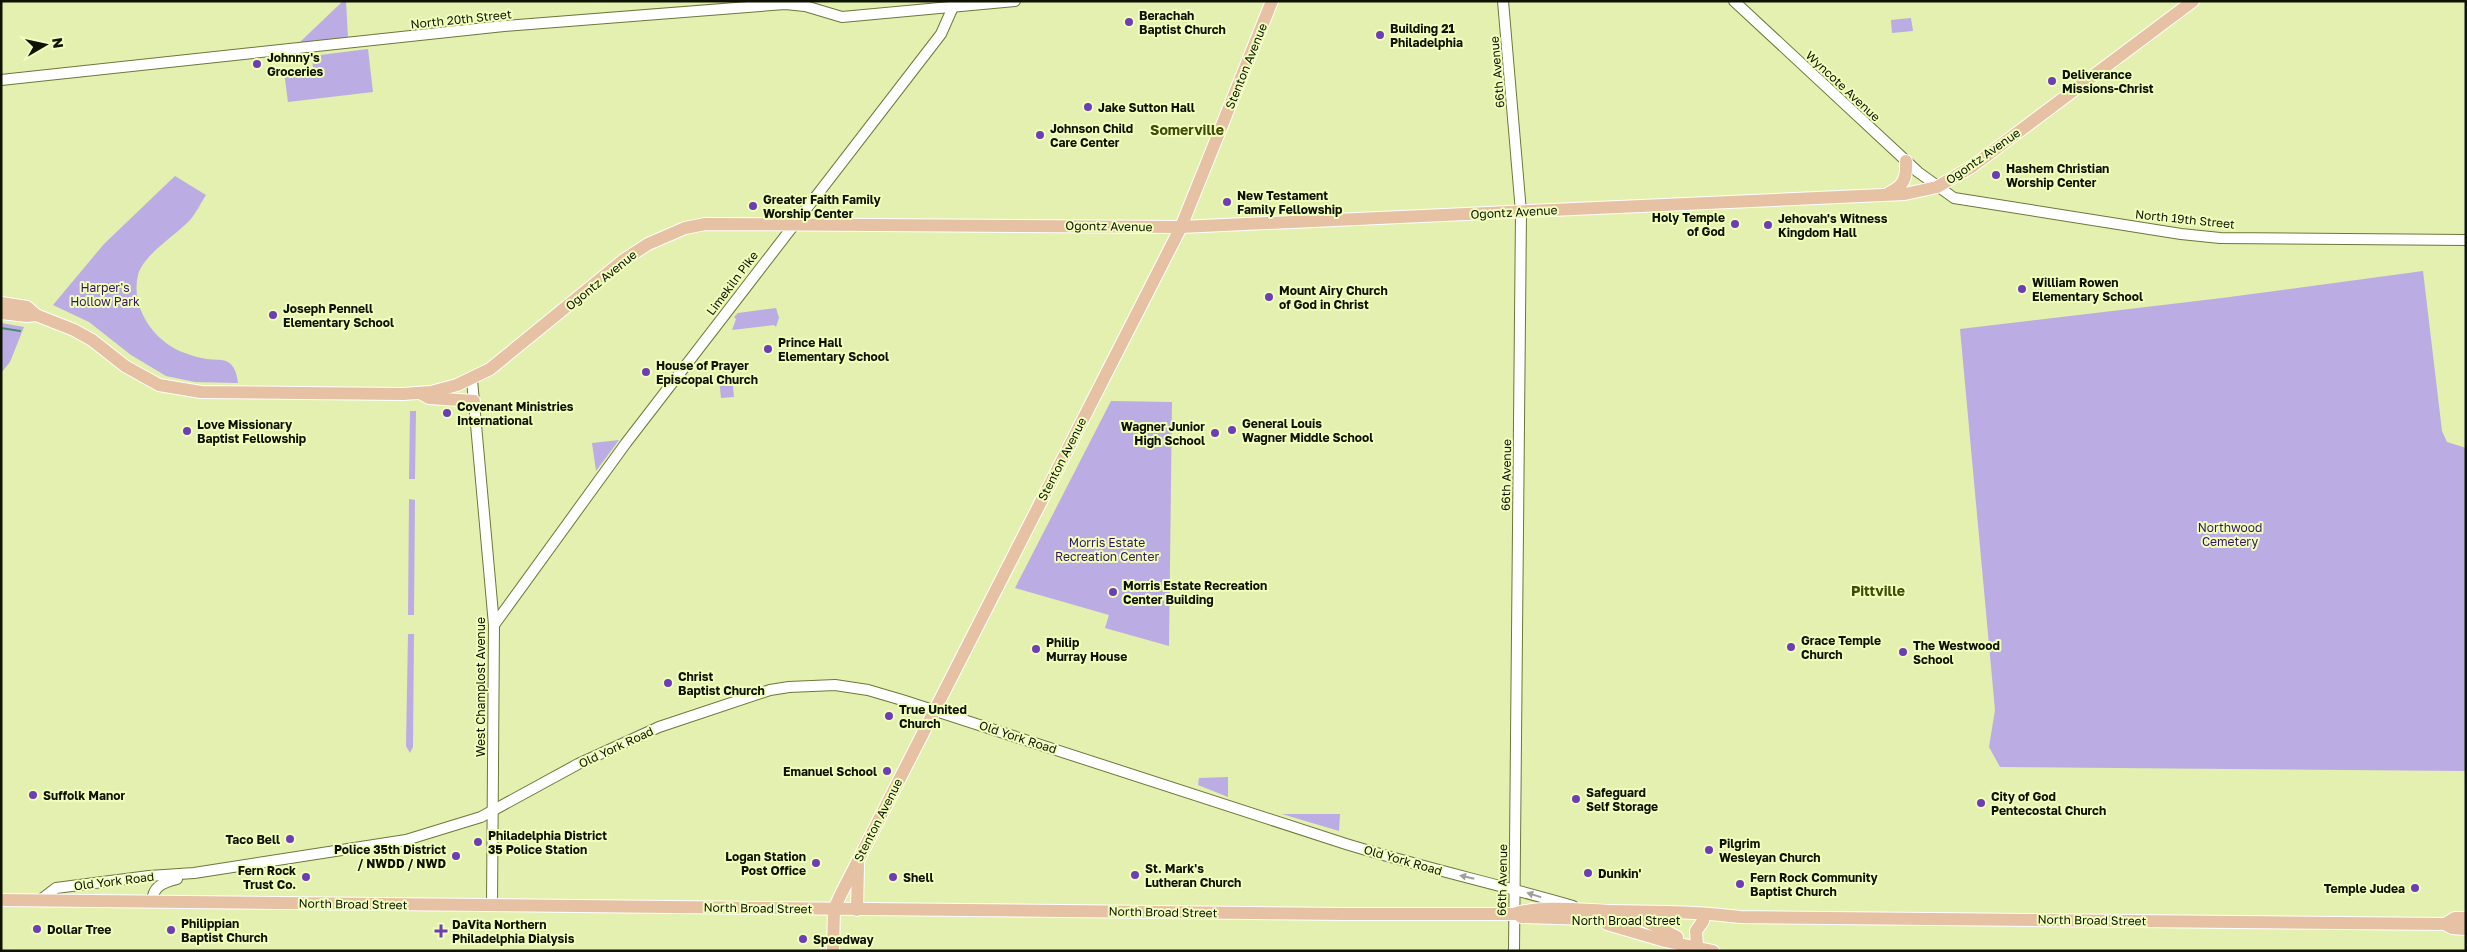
<svg xmlns="http://www.w3.org/2000/svg" width="2467" height="952" font-family="'Golos Text',sans-serif">
  <style>
    .green { fill: #bbace3 }
    .lines { fill: none; stroke-linecap: round; stroke-linejoin: round }
    .stream { stroke: #468c78; stroke-width: 2 }
    .tertiary-casing { stroke: #6d773a; stroke-width: 12 }
    .primary-casing { stroke: #fff; stroke-width: 14 }
    .tertiary { stroke: #fff; stroke-width: 10 }
    .primary { stroke: #e7c1a4; stroke-width: 12 }
    .oneway { fill: #9fa099 }
    .poi-dot { fill: #6c3db4; stroke: #f0febc; stroke-width: 2 }
    .labels { text-anchor: middle; dominant-baseline: central; stroke-width: 4; stroke-linejoin: round; paint-order: stroke }
    .poi-label { font-size: 12px; font-weight: bold; fill: #0e1200; stroke: #f0febc; text-anchor: start }
    .street-label { font-size: 12px; fill: #0e1200; stroke: #f0febc }
    .park-label { font-size: 12px; fill: #351261; stroke: #f0febc }
    .neighbourhood-label { font-size: 14px; font-weight: bold; fill: #424b08; stroke: #f0febc }
  </style>
  <rect width="100%" height="100%" fill="#e3f0af"/>
  <!-- green -->
  <g class="green">
    <path d="M343,1H346L348,38L299,43Z"/>
    <path d="M1911,18L1913,31L1892,33L1891,20Z"/>
    <path d="M368,49L373,92L288,102L284,72L313,68L312,56Z"/>
    <path d="M175,176L206,195C201,203 196,213 190,220C176,235 143,255 138,275C130,308 155,343 185,353C192,356 200,358 207,359C213,360 221,359 226,361C235,365 237,375 238,383L195,382L166,376L131,355L89,322L53,305L104,244Z"/>
    <path d="M2423,271L2442,431L2447,442L2466,448V771L2000,767L1989,747L1995,710L1960,329L2222,298Z"/>
    <path d="M776,308L779,318L776,327L774,325L732,330L736,319L734,317L738,313Z"/>
    <path d="M1,323L24,327L10,362L1,373Z"/>
    <path d="M732,376L734,397L721,398L719,378Z"/>
    <path d="M1111,401L1172,402L1169,646L1105,628L1109,615L1015,588Z"/>
    <path d="M410,411H416L415,479H409Z"/>
    <path d="M619,440L596,471L592,443Z"/>
    <path d="M409,499L415,500L414,615H408Z"/>
    <path d="M408,634H414L413,747L410,753L406,746Z"/>
    <path d="M1228,777V797L1198,785L1199,778Z"/>
    <path d="M1282,814H1340L1339,831Z"/>
  </g>
  <g class="lines">
    <!-- stream -->
    <path class="stream" d="M1,328L20,331"/>
    <!-- tertiary casing -->
    <g class="tertiary-casing">
      <g id="tertiary">
        <path d="M1503,1L1521,212L1514,951"/>
        <path d="M1734,1L1918,172L1954,198L2181,234L2220,238L2466,240"/>
        <path d="M1,80L504,26L785,4L805,6L842,17L1015,1"/>
        <path d="M472,380L494,625L492,906"/>
        <path d="M494,625L626,443L941,34L953,7"/>
        <path d="M39,901L56,888L149,876L194,873L406,840L481,817L578,764L659,727L770,690L789,687L835,685L868,690L902,700L1346,844C1421,867 1497,884 1573,906"/>
        <path d="M152,902C153,886 162,883 177,879"/>
      </g>
    </g>
    <!-- primary casing -->
    <g class="primary-casing">
      <g id="primary">
        <path d="M1889,193C1904,186 1907,178 1906,161"/>
        <path d="M1,303L27,307L36,315L74,330L92,340L125,366L159,385L201,392L403,394L431,392L457,385L490,369L625,259L648,244L685,228L705,224L1181,227L1905,194L1937,187L1973,166L2193,1"/>
        <path d="M1,313L27,316L36,315"/>
        <path d="M422,394L429,398L474,401"/>
        <path d="M1,900L1345,914H1514C1539,905 1582,910 1609,911C1653,912 1696,911 1740,917L2445,924L2452,928L2466,929"/>
        <path d="M857,910L858,865"/>
        <path d="M1628,912L1677,937"/>
        <path d="M1521,917L1623,920"/>
        <path d="M1607,924L1665,941L1713,951"/>
        <path d="M2445,924L2455,918H2466"/>
        <path d="M1697,946L1696,931L1703,921"/>
        <path d="M833,951L834,909L841,894L1181,227L1272,1"/>
      </g>
    </g>
    <!-- tertiary -->
    <use href="#tertiary" class="tertiary"/>
    <!-- primary -->
    <use href="#primary" class="primary"/>
  </g>
  <!-- one-way arrows -->
  <defs><path id="oneway-solid" d="M-6-.8H1V-3.2L6.5 0L1 3.2V.8H-6Z" transform="scale(1.25)"/></defs>
  <g class="oneway">
    <use href="#oneway-solid" transform="translate(1467 877) rotate(-167)"/>
    <use href="#oneway-solid" transform="translate(1534 895) rotate(-163)"/>
  </g>
  <!-- markers -->
  <g class="poi-dot">
    <circle cx="1129" cy="22" r="5"/>
    <circle cx="1380" cy="35" r="5"/>
    <circle cx="257" cy="64" r="5"/>
    <circle cx="2052" cy="81" r="5"/>
    <circle cx="1088" cy="107" r="5"/>
    <circle cx="1040" cy="135" r="5"/>
    <circle cx="1996" cy="175" r="5"/>
    <circle cx="1227" cy="202" r="5"/>
    <circle cx="753" cy="206" r="5"/>
    <circle cx="1735" cy="224" r="5"/>
    <circle cx="1768" cy="225" r="5"/>
    <circle cx="2022" cy="289" r="5"/>
    <circle cx="1269" cy="297" r="5"/>
    <circle cx="273" cy="315" r="5"/>
    <circle cx="768" cy="349" r="5"/>
    <circle cx="646" cy="372" r="5"/>
    <circle cx="447" cy="413" r="5"/>
    <circle cx="1232" cy="430" r="5"/>
    <circle cx="187" cy="431" r="5"/>
    <circle cx="1215" cy="433" r="5"/>
    <circle cx="1113" cy="592" r="5"/>
    <circle cx="1791" cy="647" r="5"/>
    <circle cx="1036" cy="649" r="5"/>
    <circle cx="1903" cy="652" r="5"/>
    <circle cx="668" cy="683" r="5"/>
    <circle cx="889" cy="716" r="5"/>
    <circle cx="887" cy="771" r="5"/>
    <circle cx="33" cy="795" r="5"/>
    <circle cx="1576" cy="799" r="5"/>
    <circle cx="1981" cy="803" r="5"/>
    <circle cx="290" cy="839" r="5"/>
    <circle cx="478" cy="842" r="5"/>
    <circle cx="1709" cy="850" r="5"/>
    <circle cx="456" cy="856" r="5"/>
    <circle cx="816" cy="863" r="5"/>
    <circle cx="1588" cy="873" r="5"/>
    <circle cx="1135" cy="875" r="5"/>
    <circle cx="306" cy="877" r="5"/>
    <circle cx="893" cy="877" r="5"/>
    <circle cx="1740" cy="884" r="5"/>
    <circle cx="2415" cy="888" r="5"/>
    <circle cx="37" cy="929" r="5"/>
    <circle cx="171" cy="930" r="5"/>
    <path d="M438.5 923.5h5v5h5v5h-5v5h-5v-5h-5v-5h5z"/>
    <circle cx="803" cy="939" r="5"/>
  </g>
  <g class="labels">
    <!-- poi labels -->
    <g class="poi-label">
      <text x="1139" y="15">Berachah<tspan x="1139" dy="14">Baptist Church</tspan></text>
      <text x="1390" y="28">Building 21<tspan x="1390" dy="14">Philadelphia</tspan></text>
      <text x="267" y="57">Johnny's<tspan x="267" dy="14">Groceries</tspan></text>
      <text x="2062" y="74">Deliverance<tspan x="2062" dy="14">Missions-Christ</tspan></text>
      <text x="1098" y="107">Jake Sutton Hall</text>
      <text x="1050" y="128">Johnson Child<tspan x="1050" dy="14">Care Center</tspan></text>
      <text x="2006" y="168">Hashem Christian<tspan x="2006" dy="14">Worship Center</tspan></text>
      <text x="1237" y="195">New Testament<tspan x="1237" dy="14">Family Fellowship</tspan></text>
      <text x="763" y="199">Greater Faith Family<tspan x="763" dy="14">Worship Center</tspan></text>
      <text x="1725" y="217" text-anchor="end">Holy Temple<tspan x="1725" dy="14">of God</tspan></text>
      <text x="1778" y="218">Jehovah's Witness<tspan x="1778" dy="14">Kingdom Hall</tspan></text>
      <text x="2032" y="282">William Rowen<tspan x="2032" dy="14">Elementary School</tspan></text>
      <text x="1279" y="290">Mount Airy Church<tspan x="1279" dy="14">of God in Christ</tspan></text>
      <text x="283" y="308">Joseph Pennell<tspan x="283" dy="14">Elementary School</tspan></text>
      <text x="778" y="342">Prince Hall<tspan x="778" dy="14">Elementary School</tspan></text>
      <text x="656" y="365">House of Prayer<tspan x="656" dy="14">Episcopal Church</tspan></text>
      <text x="457" y="406">Covenant Ministries<tspan x="457" dy="14">International</tspan></text>
      <text x="1242" y="423">General Louis<tspan x="1242" dy="14">Wagner Middle School</tspan></text>
      <text x="197" y="424">Love Missionary<tspan x="197" dy="14">Baptist Fellowship</tspan></text>
      <text x="1205" y="426" text-anchor="end">Wagner Junior<tspan x="1205" dy="14">High School</tspan></text>
      <text x="1123" y="585">Morris Estate Recreation<tspan x="1123" dy="14">Center Building</tspan></text>
      <text x="1801" y="640">Grace Temple<tspan x="1801" dy="14">Church</tspan></text>
      <text x="1046" y="642">Philip<tspan x="1046" dy="14">Murray House</tspan></text>
      <text x="1913" y="645">The Westwood<tspan x="1913" dy="14">School</tspan></text>
      <text x="678" y="676">Christ<tspan x="678" dy="14">Baptist Church</tspan></text>
      <text x="899" y="709">True United<tspan x="899" dy="14">Church</tspan></text>
      <text x="877" y="771" text-anchor="end">Emanuel School</text>
      <text x="1586" y="792">Safeguard<tspan x="1586" dy="14">Self Storage</tspan></text>
      <text x="43" y="795">Suffolk Manor</text>
      <text x="1991" y="796">City of God<tspan x="1991" dy="14">Pentecostal Church</tspan></text>
      <text x="488" y="835">Philadelphia District<tspan x="488" dy="14">35 Police Station</tspan></text>
      <text x="280" y="839" text-anchor="end">Taco Bell</text>
      <text x="1719" y="843">Pilgrim<tspan x="1719" dy="14">Wesleyan Church</tspan></text>
      <text x="446" y="849" text-anchor="end">Police 35th District<tspan x="446" dy="14">/ NWDD / NWD</tspan></text>
      <text x="806" y="856" text-anchor="end">Logan Station<tspan x="806" dy="14">Post Office</tspan></text>
      <text x="1145" y="868">St. Mark's<tspan x="1145" dy="14">Lutheran Church</tspan></text>
      <text x="296" y="870" text-anchor="end">Fern Rock<tspan x="296" dy="14">Trust Co.</tspan></text>
      <text x="1598" y="873">Dunkin'</text>
      <text x="903" y="877">Shell</text>
      <text x="1750" y="877">Fern Rock Community<tspan x="1750" dy="14">Baptist Church</tspan></text>
      <text x="2405" y="888" text-anchor="end">Temple Judea</text>
      <text x="181" y="923">Philippian<tspan x="181" dy="14">Baptist Church</tspan></text>
      <text x="452" y="924">DaVita Northern<tspan x="452" dy="14">Philadelphia Dialysis</tspan></text>
      <text x="47" y="929">Dollar Tree</text>
      <text x="813" y="939">Speedway</text>
    </g>
    <!-- street labels -->
    <g class="street-label">
      <text transform="translate(461 19) rotate(-6)">North 20th Street</text>
      <text transform="translate(1246 66) rotate(-68)">Stenton Avenue</text>
      <text transform="translate(1497 72) rotate(-95)">66th Avenue</text>
      <text transform="translate(1843 86) rotate(43)">Wyncote Avenue</text>
      <text transform="translate(1983 156) rotate(-35)">Ogontz Avenue</text>
      <text transform="translate(1514 212) rotate(-3)">Ogontz Avenue</text>
      <text transform="translate(2185 219) rotate(6)">North 19th Street</text>
      <text transform="translate(1109 226) rotate(1)">Ogontz Avenue</text>
      <text transform="translate(601 280) rotate(-39)">Ogontz Avenue</text>
      <text transform="translate(732 283) rotate(-53)">Limekiln Pike</text>
      <text transform="translate(1062 459) rotate(-63)">Stenton Avenue</text>
      <text transform="translate(1506 475) rotate(-89)">66th Avenue</text>
      <text transform="translate(480 687) rotate(-90)">West Champlost Avenue</text>
      <text transform="translate(1018 737) rotate(18)">Old York Road</text>
      <text transform="translate(616 747) rotate(-25)">Old York Road</text>
      <text transform="translate(878 820) rotate(-63)">Stenton Avenue</text>
      <text transform="translate(1403 860) rotate(16)">Old York Road</text>
      <text transform="translate(1502 880) rotate(-89)">66th Avenue</text>
      <text transform="translate(114 881) rotate(-7)">Old York Road</text>
      <text transform="translate(353 904) rotate(1)">North Broad Street</text>
      <text transform="translate(758 908) rotate(1)">North Broad Street</text>
      <text transform="translate(1163 912) rotate(1)">North Broad Street</text>
      <text x="1626" y="920">North Broad Street</text>
      <text transform="translate(2092 920) rotate(1)">North Broad Street</text>
    </g>
    <!-- park labels -->
    <g class="park-label">
      <text x="105" y="287">Harper's<tspan x="105" dy="14">Hollow Park</tspan></text>
      <text x="2230" y="527">Northwood<tspan x="2230" dy="14">Cemetery</tspan></text>
      <text x="1107" y="542">Morris Estate<tspan x="1107" dy="14">Recreation Center</tspan></text>
    </g>
    <!-- neighbourhood labels -->
    <g class="neighbourhood-label">
      <text x="1187" y="129">Somerville</text>
      <text x="1878" y="590">Pittville</text>
    </g>
  </g>
  <!-- border -->
  <rect width="2467" height="952" fill="none" stroke="#0e1200" stroke-width="5"/>
  <!-- north arrow -->
  <g transform="translate(45 45) rotate(81)" stroke="#f0febc" stroke-width="4" paint-order="stroke">
  <path d="M0-4L9 19L0 12L-9 19Z" fill="#0e1200"/>
  <text y="-8" font-size="14" font-weight="bold" text-anchor="middle" fill="#0e1200">N</text>
  </g>
</svg>
